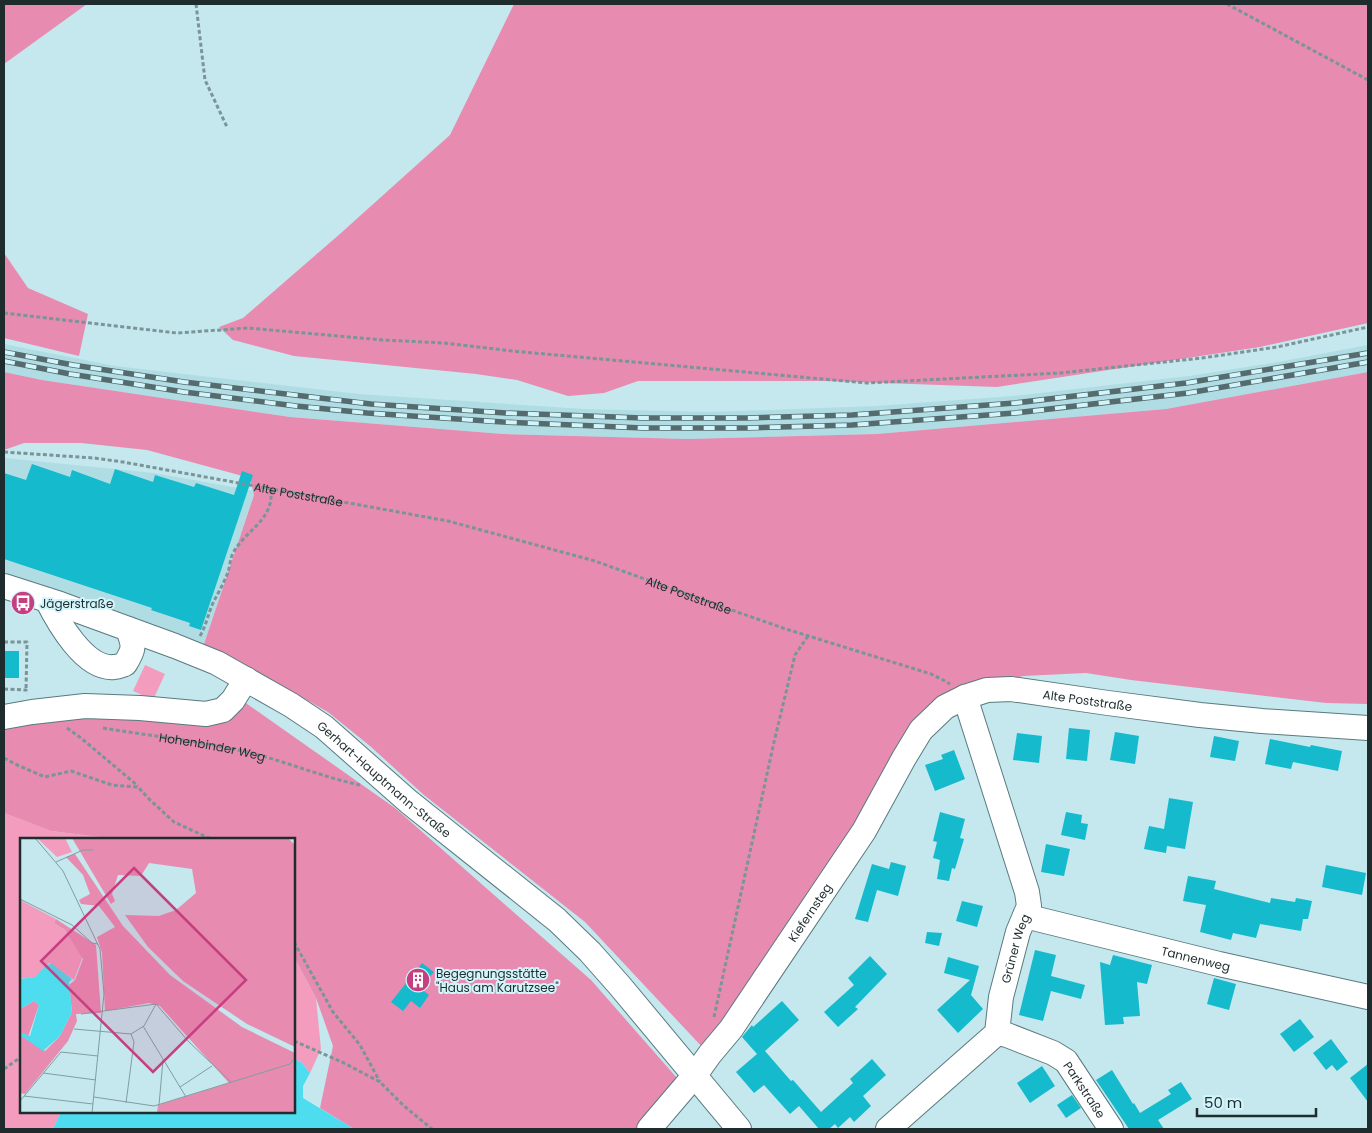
<svg xmlns="http://www.w3.org/2000/svg" width="1372" height="1133" font-family="Poppins,sans-serif">
  <style>
    .built { fill: #b0dde4 }
    .green { fill: #f39cbe }
    .forest { fill: #e88bb0 }
    .water { fill: #4edcef }
    .building { fill: #15bacd }
    .lines { fill: none; stroke-linecap: round; stroke-linejoin: round }
    .minor-casing { stroke: #597a7f; stroke-width: 26 }
    .path { stroke: #7a9498; stroke-width: 3; stroke-dasharray: 4 2.5; stroke-linecap: butt }
    .minor { stroke: #fff; stroke-width: 24 }
    .rail-casing { stroke: #566b6e; stroke-width: 5.5 }
    .rail { stroke: #d1f5fb; stroke-width: 4; stroke-dasharray: 11; stroke-linecap: butt }
    .labels { text-anchor: middle; dominant-baseline: central; stroke-width: 4; stroke-linejoin: round; paint-order: stroke }
    .street-label { font-size: 12px; fill: #1e2c2e; stroke: #d1f5fb }
    .poi-label { font-size: 12px; fill: #1e2c2e; stroke: #d1f5fb; text-anchor: start }
    .inset-road { fill: none; stroke: #829da1; stroke-width: 1 }
    .view { fill: #c63f80; fill-opacity: 0.15; stroke: #c63f80; stroke-width: 2.5 }
    .inset-edge { fill: none; stroke: #1e2c2e; stroke-width: 2.5 }
  </style>
  <rect width="100%" height="100%" fill="#c4e8ed"/>
  <!-- built -->
  <g class="built">
    <path d="M4,344L115,366L359,394L584,409L711,412L876,406L1013,396L1189,376L1278,362L1368,345V372L1166,409L877,434L688,439L503,434L290,417L42,380L4,372Z"/>
    <path d="M4,458L154,473L255,491L203,647L122,613L4,574Z"/>
  </g>
  <!-- green -->
  <g class="green">
    <path d="M145,665L165,674L153,700L133,691Z"/>
    <path d="M4,813L51,831L115,839H21V1112H61L53,1129H4Z"/>
    <path d="M294,957L316,998L321,1049L310,1073L301,1062L294,1059Z"/>
  </g>
  <!-- forest -->
  <g class="forest">
    <path d="M4,4H87L4,64Z"/>
    <path d="M514,4H1368V323L1260,347L997,387L826,381H638L604,393L568,396L517,380L476,374L294,356L233,340L219,327L243,318L341,233L450,135Z"/>
    <path d="M4,253L28,288L88,314L79,356L4,338Z"/>
    <path d="M4,372L42,380L290,417L503,434L688,439L877,434L1166,409L1368,372V704L1326,703L1131,680L1086,673L1023,676L1004,681L946,705L704,1049L585,922L424,795L370,746L328,712L253,670L203,647L254,495L250,478L147,450L81,443H24L4,450Z"/>
    <path d="M243,701L395,808L591,980L684,1086L649,1129H354L320,1108L333,1046L316,998L294,957V839H115L51,831L4,813V727L28,723Z"/>
  </g>
  <!-- water -->
  <path class="water" d="M294,1059L301,1062L310,1073L303,1086V1098L354,1129H53L61,1112H294Z"/>
  <!-- building -->
  <g class="building">
    <path d="M32,464L70,477L72,470L110,484L115,469L153,482L155,475L194,487L196,483L234,495L242,471L253,475L201,630L189,626L190,623L151,610L152,608L4,559V473L26,480Z"/>
    <rect x="4" y="651" width="15" height="27"/>
    <path d="M1069,728L1090,730L1087,761L1066,759Z"/>
    <path d="M1115,732L1139,736L1135,764L1110,760Z"/>
    <path d="M1017,733L1042,736L1039,763L1013,760Z"/>
    <path d="M1214,736L1239,741L1235,761L1210,757Z"/>
    <path d="M1270,739L1310,747L1311,745L1342,751L1338,771L1293,762L1291,769L1265,764Z"/>
    <path d="M954,750L965,779L935,791L925,765L943,759L941,755Z"/>
    <path d="M1169,798L1193,802L1185,849L1167,846L1166,853L1144,849L1149,826L1164,829Z"/>
    <path d="M940,812L965,819L960,838L964,839L955,869L952,868L949,881L937,879L940,860L933,858L937,842L933,841Z"/>
    <path d="M1066,812L1082,815L1081,823L1088,824L1085,840L1061,835Z"/>
    <path d="M1046,844L1070,849L1064,876L1041,872Z"/>
    <path d="M891,862L906,866L898,896L877,890L868,922L855,919L872,864L889,869Z"/>
    <path d="M1326,865L1366,873L1362,895L1322,887Z"/>
    <path d="M1188,876L1216,881L1214,889L1270,903L1271,898L1295,902L1296,898L1312,901L1308,919H1303L1301,931L1260,924L1256,938L1233,933L1231,940L1200,932L1206,905L1183,901Z"/>
    <path d="M962,901L983,906L977,927L956,921Z"/>
    <path d="M927,932L942,933L939,946L925,943Z"/>
    <path d="M1035,950L1056,955L1051,976L1085,985L1081,999L1051,991L1043,1021L1019,1015Z"/>
    <path d="M1113,955L1152,965L1147,984L1137,982L1140,1016L1123,1017L1124,1024L1105,1025L1100,962L1110,965Z"/>
    <path d="M870,956L887,974L855,1007L858,1009L838,1027L824,1012L854,985L848,978Z"/>
    <path d="M948,957L979,966L971,995L983,1009L958,1033L937,1010L970,980L944,973Z"/>
    <path d="M422,963L434,972L420,988L429,995L420,1008L411,1001L403,1011L391,1002Z"/>
    <path d="M1214,978L1236,984L1229,1010L1207,1004Z"/>
    <path d="M782,1001L799,1020L765,1051L791,1081L793,1080L821,1112L853,1083L850,1079L872,1059L886,1075L863,1096L871,1106L854,1122L850,1117L838,1128L835,1124L829,1129H819L799,1106L790,1114L764,1085L754,1093L736,1072L757,1054L742,1037L752,1025L753,1027Z"/>
    <path d="M1300,1019L1314,1037L1294,1052L1280,1034Z"/>
    <path d="M1331,1039L1348,1062L1337,1071L1332,1065L1326,1070L1313,1053Z"/>
    <path d="M1368,1064V1102L1350,1078Z"/>
    <path d="M1042,1066L1055,1086L1030,1103L1017,1083Z"/>
    <path d="M1112,1070L1133,1104L1134,1103L1140,1113L1171,1094L1168,1090L1181,1082L1192,1099L1158,1120L1164,1129H1129L1096,1080Z"/>
    <path d="M1072,1095L1081,1108L1066,1118L1057,1105Z"/>
  </g>
  <g class="lines">
    <!-- minor casing -->
    <g class="minor-casing">
      <g id="minor">
        <path id="s3" d="M4,586L60,604L175,646L217,663L291,705L324,727L409,802L557,920L590,952L620,986L739,1129"/>
        <path d="M47,600C58,622 85,670 114,667C118,667 122,665 125,664C135,648 134,646 128,629"/>
        <path d="M4,717L32,712L85,706L140,708L206,714L223,710L233,700L246,679"/>
        <path id="s4" d="M1025,916L1219,964L1368,997"/>
        <path id="s5" d="M997,1033L1007,1035L1053,1053L1066,1061L1111,1129"/>
        <path id="s6" d="M649,1129L695,1075L710,1054L731,1029L864,831L904,758L921,730L945,707L965,697L987,690L1011,689L1108,703L1200,715L1262,721L1368,728"/>
        <path id="s7" d="M888,1129L997,1033L1001,997L1018,932L1029,906L1027,892L965,697"/>
      </g>
    </g>
    <!-- path -->
    <g class="path">
      <path d="M196,4L205,80L227,127"/>
      <path d="M1227,4L1368,80"/>
      <path d="M4,313L177,333L248,328L383,340L444,343L512,351L867,383L1060,373L1202,358L1277,347L1368,327"/>
      <path id="s1" d="M4,452L94,458L123,462L448,521L595,561L700,599L786,629L931,674L945,681L950,684"/>
      <path d="M200,636C206,626 208,614 213,603C218,593 224,583 228,572C230,566 230,559 233,553C246,529 274,521 271,489"/>
      <path d="M4,642H27L26,690"/>
      <path d="M4,689L26,690L27,694"/>
      <path d="M67,728L81,738L138,786"/>
      <path id="s2" d="M103,728C151,736 200,741 247,752C285,761 322,777 360,785"/>
      <path d="M4,758L17,765L45,777L71,771L112,785L138,787L149,799L174,822L211,839"/>
      <path d="M294,942L333,1012L360,1045L380,1082"/>
      <path d="M714,1017L774,742L795,655L808,636"/>
      <path d="M294,1041L344,1063L380,1082L404,1106L432,1129"/>
      <path d="M4,1069L21,1057"/>
    </g>
    <!-- minor -->
    <use href="#minor" class="minor"/>
    <!-- rail casing -->
    <g class="rail-casing">
      <g id="rail">
        <path d="M4,352L73,365L184,382L371,404L506,413L642,418H746L852,415L1015,403L1186,383L1368,353"/>
        <path d="M4,361L70,374L184,392L296,406L367,413L503,422L643,428H747L852,425L1015,413L1188,393L1368,362"/>
      </g>
    </g>
    <!-- rail -->
    <use href="#rail" class="rail"/>
  </g>
  <!-- icons -->
  <defs>
    <g id="bus-disc" transform="scale(1.25)"><circle r="9.5" fill="#c63f80" stroke="#d1f5fb"/><path d="M-5-6H5V4H4V6H2V4H-2V6H-4V4H-5ZM-3.5-4V0h7V-4ZM-3.5 1.2v1.5H-2V1.2ZM2 1.2v1.5H3.5V1.2Z" fill="#fff"/></g>
    <g id="building-disc" transform="scale(1.25)"><circle r="9.5" fill="#c63f80" stroke="#d1f5fb"/><path d="M-4-6H4V6H1V3H-1V6H-4ZM-2.5-4.3h1.7v1.8h-1.7ZM.8-4.3h1.7v1.8H.8ZM-2.5-1h1.7V.8h-1.7ZM.8-1h1.7V.8H.8Z" fill="#fff"/></g>
  </defs>
  <g fill-rule="evenodd">
    <use href="#bus-disc" x="23" y="603"/>
    <use href="#building-disc" x="418" y="980"/>
  </g>
  <g class="labels">
    <!-- street labels -->
    <g class="street-label">
      <text stroke="none"><textPath href="#s1" startOffset="298">Alte Poststraße</textPath></text>
      <text stroke="none"><textPath href="#s1" startOffset="702">Alte Poststraße</textPath></text>
      <text stroke="none"><textPath href="#s6" startOffset="664">Alte Poststraße</textPath></text>
      <text stroke="none"><textPath href="#s2" startOffset="111">Hohenbinder Weg</textPath></text>
      <text stroke="none"><textPath href="#s3" startOffset="431">Gerhart-Hauptmann-Straße</textPath></text>
      <text stroke="none"><textPath href="#s6" startOffset="270">Kiefernsteg</textPath></text>
      <text stroke="none"><textPath href="#s7" startOffset="232">Grüner Weg</textPath></text>
      <text stroke="none"><textPath href="#s4" startOffset="176">Tannenweg</textPath></text>
      <text stroke="none"><textPath href="#s5" startOffset="109">Parkstraße</textPath></text>
    </g>
    <!-- poi labels -->
    <g class="poi-label">
      <text x="40" y="603">Jägerstraße</text>
      <text x="436" y="973">Begegnungsstätte<tspan x="436" dy="14">"Haus am Karutzsee"</tspan></text>
    </g>
  </g>
  <!-- overview -->
  <g transform="translate(20 838)">
    <rect width="275" height="275" fill="#c4e8ed"/>
    <path d="M17,0H45L52,14L37,19ZM0,62L36,81L34,85L45,92L63,118L54,142L29,125L15,139L0,141Z" fill="#f39cbe"/>
    <path d="M52,0H268L275,7V209L227,186L163,143L128,109L105,77L139,78L156,72L176,55L172,31L129,25L121,38L98,37L92,56L95,63L91,66ZM55,16L103,88L150,137L222,189L275,215V275H137L138,267L209,245L140,168L129,165L85,173L82,115L77,99L95,89L79,68L61,66L59,62L70,56L63,37L46,19ZM36,81L76,107L81,175L56,176L57,183L48,203L5,256L0,255V197L25,213L40,198L52,174L49,147L55,142L63,121L45,92L34,85ZM14,163L19,167L8,199L0,194V171Z" fill="#e88bb0"/>
    <path d="M32,126L52,141L49,144L52,174L40,198L23,213L0,197V194L10,198L19,167L14,163L0,171V141L15,139L26,127Z" fill="#4edcef"/>
    <path class="inset-road" d="M15,0L43,33L80,111L84,156L72,275M36,24L63,12H73M0,61L52,87L72,105L78,106M136,166L169,204L211,244M61,176L136,166M123,188L166,259M54,191L111,196L124,188L136,166M23,235L76,242M160,249L192,228M4,258L73,266M74,259L134,268L270,226L273,222M0,263L41,214L78,218M106,265L114,204L111,196M139,267L143,222"/>
    <path class="view" d="M114,30L226,142L133,234L21,123Z"/>
    <rect width="275" height="275" class="inset-edge"/>
  </g>
  <!-- border -->
  <rect width="1372" height="1133" fill="none" stroke="#1e2c2e" stroke-width="10"/>
  <!-- scale -->
  <path d="M1197 1108v8h119v-8" fill="none" stroke="#1e2c2e" stroke-width="2.5"/>
  <text x="1204" y="1108" font-size="15" fill="#1e2c2e" stroke="#d1f5fb" stroke-width="4" paint-order="stroke">50 m</text>
</svg>
